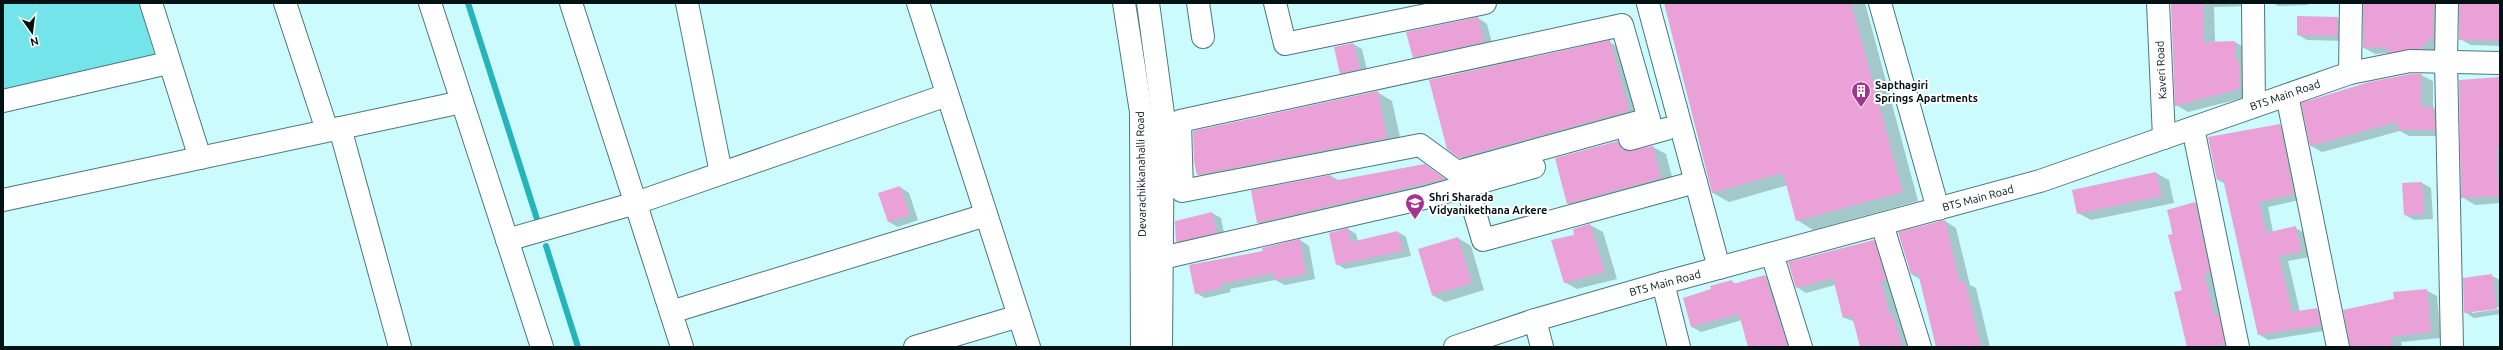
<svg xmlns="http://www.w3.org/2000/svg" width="2503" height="350" font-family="Ubuntu,sans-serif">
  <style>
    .green { fill: #74e4eb }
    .shadow { fill: #0003 }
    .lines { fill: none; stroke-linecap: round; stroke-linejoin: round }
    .stream { stroke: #26b3ba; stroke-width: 6 }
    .building { fill: #eaa1d8 }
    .minor-casing { stroke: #4c777a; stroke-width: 24 }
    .major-casing { stroke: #4c777a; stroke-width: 24 }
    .minor { stroke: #fff; stroke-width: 22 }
    .major { stroke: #fff; stroke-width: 22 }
    .labels { text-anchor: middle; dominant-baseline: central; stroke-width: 4; stroke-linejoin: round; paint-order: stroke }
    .street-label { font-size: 11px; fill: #021112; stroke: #fff }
    .poi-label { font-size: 11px; font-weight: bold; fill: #021112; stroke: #fff; text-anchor: start }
  </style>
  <rect width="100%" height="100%" fill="#cbfbfd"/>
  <!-- green -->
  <path class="green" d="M3,3H140L155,57L3,92Z"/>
  <!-- shadow -->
  <g class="shadow">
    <path d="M1674,3H1865L1918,201L1813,230L1797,220L1788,185L1729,202L1713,193Z"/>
    <path d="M2172,3H2256L2253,6L2214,7L2215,42H2235L2247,49L2251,96L2188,112L2176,105Z"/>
    <path d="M2273,3H2308V5L2278,6Z"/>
    <path d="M2364,3H2447L2438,50L2400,58L2391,53L2375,54L2364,48Z"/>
    <path d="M2460,3H2500V46L2471,45L2460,39Z"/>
    <path d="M2298,17L2338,18L2347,23V41L2307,40L2298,35Z"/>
    <path d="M1478,18L1487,24L1493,47L1423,62L1414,57Z"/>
    <path d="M1609,42L1624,50L1644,120L1475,166L1460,158Z"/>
    <path d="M1353,44L1362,49L1368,74L1350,78L1341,73L1335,48Z"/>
    <path d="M2421,75L2433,81V108L2446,115V136H2409L2400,131L2322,152L2311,146L2303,104Z"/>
    <path d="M2500,78V203L2475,205L2462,197Z"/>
    <path d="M1377,92L1392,101L1402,146L1213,183L1198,175Z"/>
    <path d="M2280,126L2290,131L2303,199L2268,207L2273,232L2295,228L2305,233L2310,257L2288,261L2300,312L2317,309L2327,315L2330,330L2268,340L2258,334L2225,184L2218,180Z"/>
    <path d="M1618,142L1631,151L1653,147L1666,154L1674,185L1580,211L1568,204Z"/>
    <path d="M1425,165L1454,185L1269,229L1258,223L1331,176L1340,181Z"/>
    <path d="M2156,173L2169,180L2174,203L2091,220L2078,213Z"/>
    <path d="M2422,183L2431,188L2433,219L2414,220L2405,215Z"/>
    <path d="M900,187L909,193L918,220L898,227L889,222Z"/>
    <path d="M2195,203L2204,208L2218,277L2213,278L2233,347H2188L2183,290L2168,210Z"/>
    <path d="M1212,213L1221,218L1225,238L1186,246L1177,241Z"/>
    <path d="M1945,221L1956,228L1970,285L1976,288L1990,347H1937L1920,279L1911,274Z"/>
    <path d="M1590,225L1603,232L1617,279L1577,289L1564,282L1575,235L1574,229Z"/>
    <path d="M1348,229L1356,234L1358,241L1398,232L1406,237L1411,256L1345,269L1337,264Z"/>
    <path d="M1458,238L1471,246L1484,290L1445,302L1432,295Z"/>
    <path d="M1300,240L1309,246L1315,279L1285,285L1275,280L1230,289L1231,292L1205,298L1196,293L1264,252Z"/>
    <path d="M1874,241L1883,246L1899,320L1903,322L1909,347H1861L1855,322L1843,317L1835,285L1806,293L1797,287Z"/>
    <path d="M1765,276L1774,281L1795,347H1749L1742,320L1701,332L1692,327L1684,298L1712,290L1731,281L1737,284Z"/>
    <path d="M2492,276L2500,280V307L2472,311V313L2500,309V314L2474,318L2465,312L2464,279Z"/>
    <path d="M2426,290L2437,296L2441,338L2401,342L2402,347H2351L2395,300Z"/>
  </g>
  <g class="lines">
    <!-- stream -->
    <g class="stream">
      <path d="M468,3L537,219"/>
      <path d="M546,246L578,347"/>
    </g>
  </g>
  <!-- building -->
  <g class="building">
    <path d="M1664,3H1851L1903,192L1796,221L1783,173L1712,193Z"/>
    <path d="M2171,3H2203V42L2235,41V61H2239L2240,89L2175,106Z"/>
    <path d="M2363,3H2434V39H2428V45H2421V49L2388,53V47L2363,48Z"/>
    <path d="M2459,3H2500V41L2459,40Z"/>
    <path d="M2297,16L2338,17V36L2297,35Z"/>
    <path d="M1478,17L1484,42L1413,58L1406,32Z"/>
    <path d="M1610,40L1629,111L1459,158L1447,149L1429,80Z"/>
    <path d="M1353,43L1360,69L1340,74L1334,47Z"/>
    <path d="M2411,74H2422V107H2434L2435,130H2397V122L2310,146L2301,103L2369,82Z"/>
    <path d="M2500,77V146H2497L2499,196L2461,198L2459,80Z"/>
    <path d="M1378,91L1387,138L1197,175L1194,161L1193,131Z"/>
    <path d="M2280,124L2294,194L2259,202L2266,233L2296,226L2301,252L2279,256L2292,312L2317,308L2321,325L2258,335L2223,179L2217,180L2208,137Z"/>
    <path d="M1618,141L1621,148L1627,151L1653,146L1661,178L1567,204L1555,158Z"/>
    <path d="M1425,164L1445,179L1257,223L1251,190L1331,175L1333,181Z"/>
    <path d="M2156,172L2162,196L2077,214L2072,190Z"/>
    <path d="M2422,182L2424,214L2404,215L2402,183Z"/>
    <path d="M900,186L910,215L888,222L878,193Z"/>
    <path d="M2195,202L2210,272L2204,274L2215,316L2219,315L2225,344L2209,347H2187L2174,292L2182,290L2168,235L2173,234L2167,210Z"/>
    <path d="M1212,212L1217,233L1176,242L1175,221Z"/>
    <path d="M1945,220L1960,282L1965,281L1981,347H1936L1918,273L1911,274L1898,232Z"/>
    <path d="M1590,224L1605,272L1564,283L1551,240L1574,235L1573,229Z"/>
    <path d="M1348,228L1351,242L1398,231L1403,251L1336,265L1329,233Z"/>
    <path d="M1458,237L1472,283L1432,295L1418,249Z"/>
    <path d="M1300,239L1306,274L1275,280L1273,273L1221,284L1222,288L1195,294L1189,265L1263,251L1262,248Z"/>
    <path d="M1874,240L1886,280L1881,282L1891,317L1894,316L1902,347H1860L1852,316L1843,318L1833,278L1796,288L1788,262Z"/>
    <path d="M2492,274L2497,309L2464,313L2463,278Z"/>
    <path d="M1765,275L1788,347H1748L1739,314L1691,327L1683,298L1711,289L1710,286L1732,280L1733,284Z"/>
    <path d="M2427,289L2431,332L2391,337L2393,347H2350L2343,310L2394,299L2393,292Z"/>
  </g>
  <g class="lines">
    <!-- minor casing -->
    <g class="minor-casing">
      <g id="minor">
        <path d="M151,3L200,158"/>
        <path d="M285,3L327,130"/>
        <path d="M430,3L542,347"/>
        <path d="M571,3L682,347"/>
        <path d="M687,3L721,173"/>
        <path d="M918,3L1029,347"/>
        <path d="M1198,3L1203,37"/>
        <path d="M1275,3L1285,44L1485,3"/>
        <path d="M1880,3L1938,209"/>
        <path d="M2158,3L2164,138"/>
        <path d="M2253,3L2254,106"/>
        <path d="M2447,3L2446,60L2452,347"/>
        <path d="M1648,4L1719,268"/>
        <path d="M2350,73L2351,3"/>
        <path d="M2287,95L2338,347"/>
        <path d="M3,101L168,63"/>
        <path d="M340,128L400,347"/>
        <path d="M2193,128L2238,347"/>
        <path d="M1630,139L1666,129"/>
        <path d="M1163,155L1181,158L1180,121L1622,25L1649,119L1457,172L1420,145L1182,191L1181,158"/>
        <path d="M1467,186L1483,240L1696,182"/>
        <path d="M3,200L462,102"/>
        <path d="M1882,224L1920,347"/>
        <path d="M507,240L636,203L947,95"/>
        <path d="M1772,254L1801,347"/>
        <path d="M1162,258L1424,198L1534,167"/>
        <path d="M1663,283L1679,347"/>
        <path d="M671,312L986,215"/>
        <path d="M1535,320L1542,347"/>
        <path d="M915,347L1019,316"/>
        <path d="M1455,347L1535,320L1663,283L2040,181L2350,73L2410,61L2500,63"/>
      </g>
    </g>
    <!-- major casing -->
    <g class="major-casing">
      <g id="major">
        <path d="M1124,3L1141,112L1142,347"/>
        <path d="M1148,3L1163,114L1161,347"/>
      </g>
    </g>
    <!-- minor -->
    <use href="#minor" class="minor"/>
    <!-- major -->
    <use href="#major" class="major"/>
  </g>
  <!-- icons -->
  <defs>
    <g id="building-pin" transform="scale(1)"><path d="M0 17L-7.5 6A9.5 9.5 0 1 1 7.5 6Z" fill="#a53491" stroke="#fff"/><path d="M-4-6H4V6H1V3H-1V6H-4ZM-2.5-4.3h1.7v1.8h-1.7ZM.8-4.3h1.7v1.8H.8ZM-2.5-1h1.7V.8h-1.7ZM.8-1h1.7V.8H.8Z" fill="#fff"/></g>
    <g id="school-pin" transform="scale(1)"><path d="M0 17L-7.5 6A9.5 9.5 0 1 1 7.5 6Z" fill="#a53491" stroke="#fff"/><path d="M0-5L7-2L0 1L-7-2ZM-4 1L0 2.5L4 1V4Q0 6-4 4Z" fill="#fff"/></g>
  </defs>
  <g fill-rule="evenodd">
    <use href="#building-pin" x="1861" y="91"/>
    <use href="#school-pin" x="1415" y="203"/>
  </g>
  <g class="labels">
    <!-- street labels -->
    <g class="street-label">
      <text transform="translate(2161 70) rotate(-93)">Kaveri Road</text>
      <text transform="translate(2285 95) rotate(-19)">BTS Main Road</text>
      <text transform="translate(1141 174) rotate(-91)">Devarachikkanahalli Road</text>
      <text transform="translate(1978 198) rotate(-15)">BTS Main Road</text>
      <text transform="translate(1665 283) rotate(-15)">BTS Main Road</text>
    </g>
    <!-- poi labels -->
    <g class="poi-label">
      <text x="1875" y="85">Sapthagiri<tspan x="1875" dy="13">Springs Apartments</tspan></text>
      <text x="1429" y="197">Shri Sharada<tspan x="1429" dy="13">Vidyanikethana Arkere</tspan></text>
    </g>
  </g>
  <!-- border -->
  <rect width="2503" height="350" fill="none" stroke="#021112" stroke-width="8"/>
  <!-- north arrow -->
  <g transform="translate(32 32) rotate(166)" stroke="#ffffff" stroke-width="3" paint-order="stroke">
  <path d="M0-3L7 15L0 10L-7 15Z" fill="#021112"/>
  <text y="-6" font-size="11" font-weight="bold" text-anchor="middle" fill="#021112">N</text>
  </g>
</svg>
